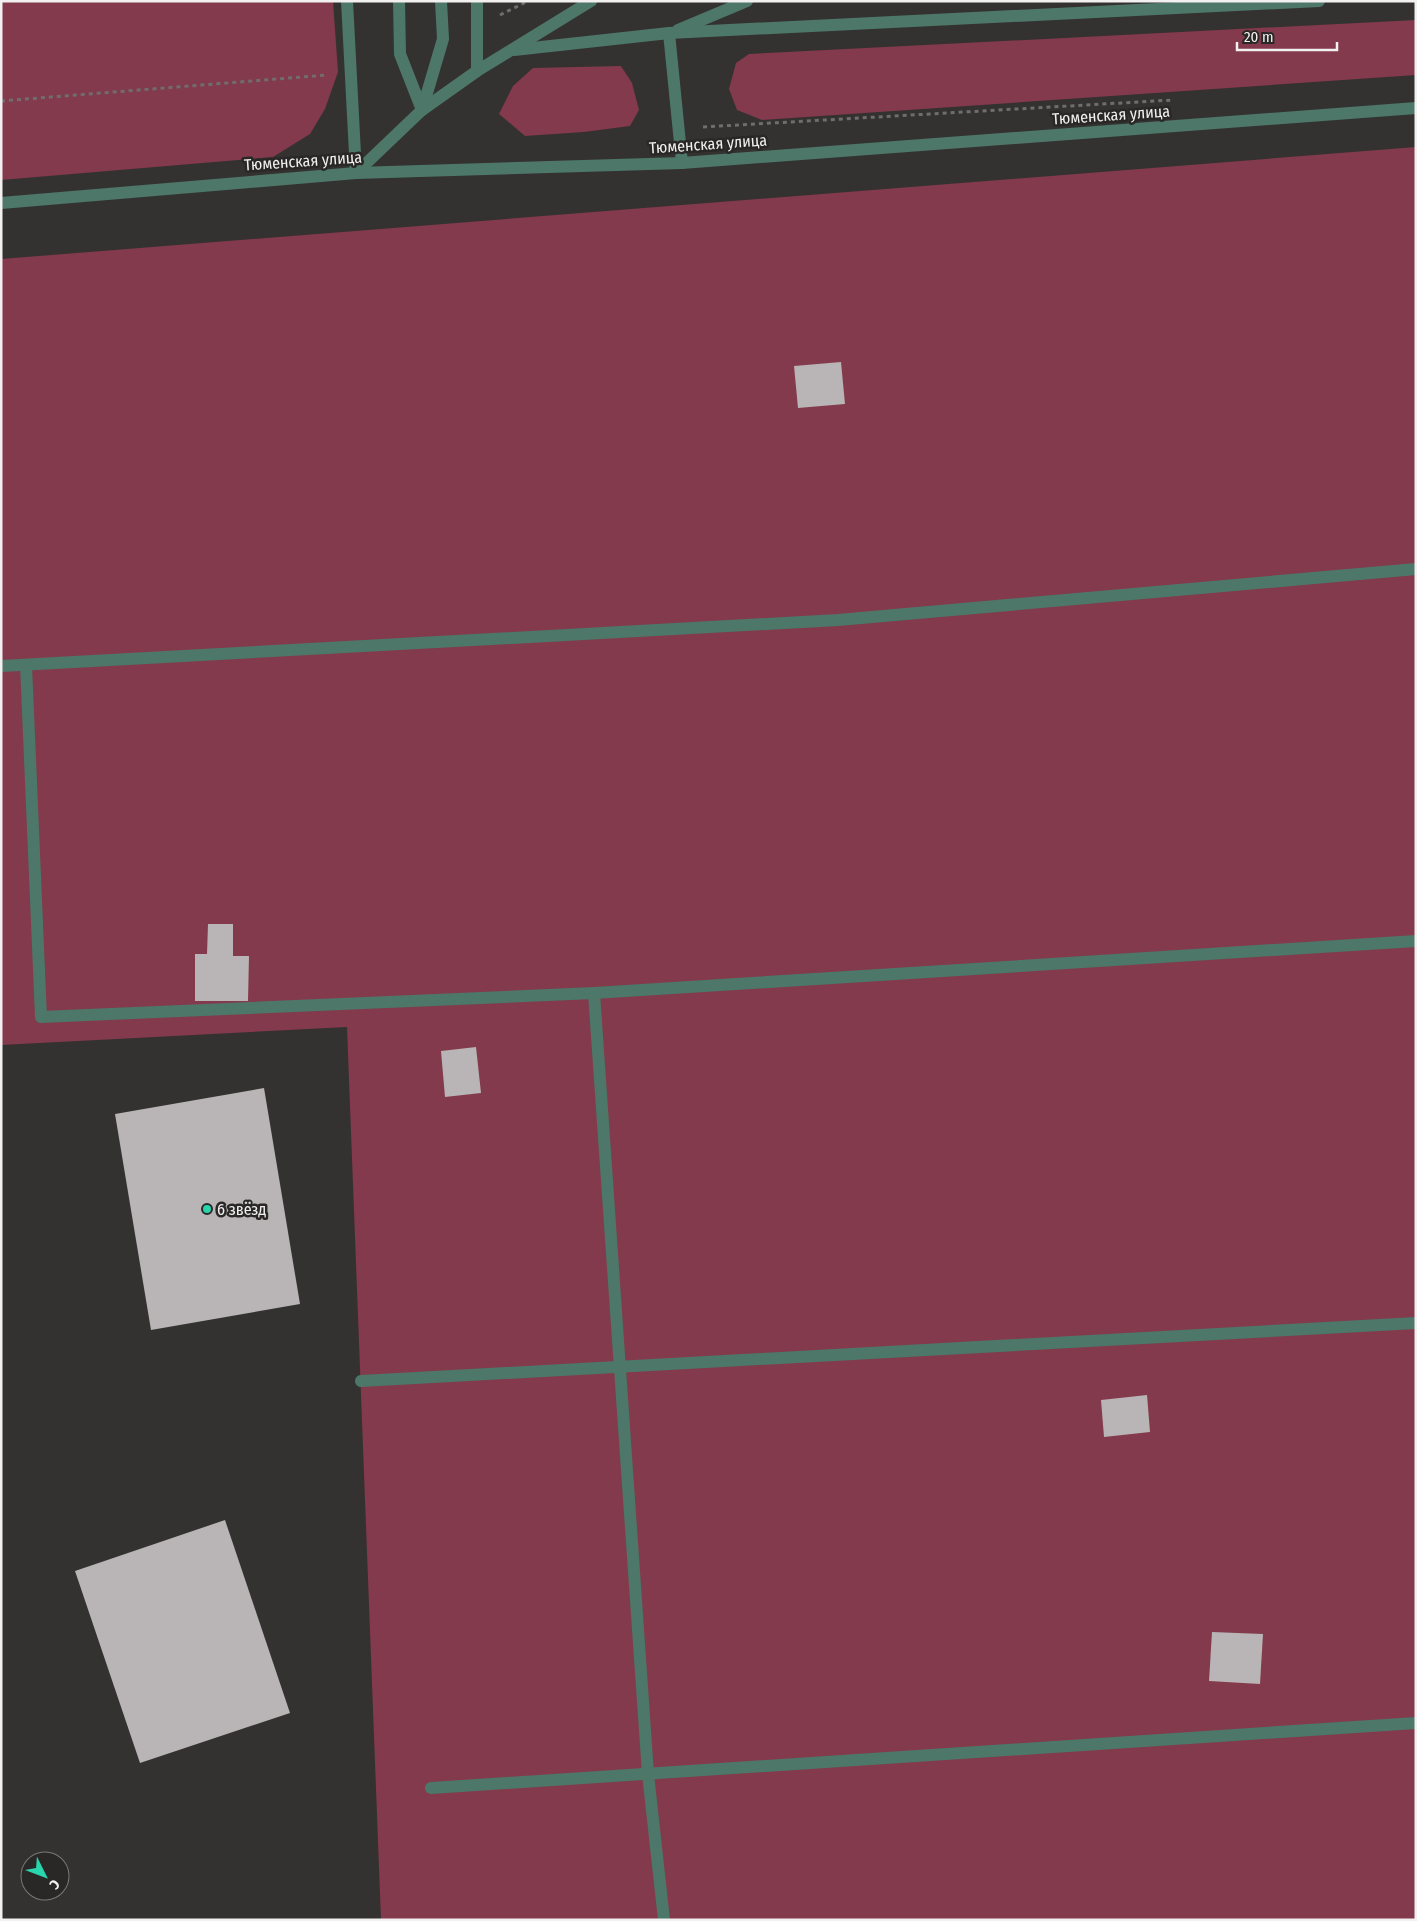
<svg xmlns="http://www.w3.org/2000/svg" width="1417" height="1921" font-family="'Fira Sans Condensed',sans-serif">
  <style>
    .green { fill: #823a4c }
    .building { fill: #b9b4b5 }
    .lines { fill: none; stroke-linecap: round; stroke-linejoin: round }
    .path { stroke: #706d6d; stroke-width: 3; stroke-dasharray: 4 4; stroke-linecap: butt }
    .service { stroke: #4d7769; stroke-width: 12 }
    .minor { stroke: #4d7769; stroke-width: 12 }
    .tertiary { stroke: #4d7769; stroke-width: 12 }
    .poi-dot { fill: #29d5ac; stroke: #2a2727; stroke-width: 2 }
    .labels { text-anchor: middle; dominant-baseline: central; stroke-width: 5; stroke-linejoin: round; paint-order: stroke }
    .street-label { font-size: 16px; fill: #f2f0f0; stroke: #2a2727 }
    .poi-label { font-size: 16px; fill: #f2f0f0; stroke: #2a2727; text-anchor: start }
  </style>
  <rect width="100%" height="100%" fill="#343131"/>
  <!-- green -->
  <g class="green">
    <path d="M1,1H333L338,72L325,109L310,134L273,157L1,180Z"/>
    <path d="M1416,20V75L762,120L737,110L729,89L736,63L749,54Z"/>
    <path d="M621,66L632,83L639,110L630,126L584,132L525,136L499,114L513,86L533,68Z"/>
    <path d="M1416,147V1920H381L347,1027L1,1045V259Z"/>
  </g>
  <!-- building -->
  <g class="building">
    <path d="M841,362L845,404L798,408L794,366Z"/>
    <path d="M208,924H233V956H249L248,1001H195V954H207Z"/>
    <path d="M476,1047L481,1093L445,1097L441,1051Z"/>
    <path d="M264,1088L300,1304L151,1330L115,1114Z"/>
    <path d="M1147,1395L1150,1432L1104,1437L1101,1400Z"/>
    <path d="M225,1520L290,1713L140,1763L75,1571Z"/>
    <path d="M1212,1632L1263,1634L1260,1684L1209,1681Z"/>
  </g>
  <g class="lines">
    <!-- path -->
    <g class="path">
      <path d="M500,15L528,1"/>
      <path d="M1,101L327,75"/>
      <path d="M703,127L1173,100"/>
    </g>
    <!-- service -->
    <g class="service">
      <path d="M399,1L400,54L422,110"/>
      <path d="M477,1V71"/>
      <path d="M678,30L747,1"/>
      <path d="M669,33L1319,1"/>
      <path d="M514,50L669,33L682,163"/>
      <path d="M422,110L443,39L441,1"/>
      <path d="M356,173L422,110L477,71L591,1"/>
      <path d="M26,665L41,1017L594,993L1416,941"/>
      <path d="M1,666L838,620L1416,569"/>
      <path d="M594,993L648,1774L664,1920"/>
      <path d="M361,1381L1416,1323"/>
      <path d="M431,1788L1416,1723"/>
    </g>
    <!-- minor -->
    <path class="minor" d="M347,1L356,173"/>
    <!-- tertiary -->
    <path class="tertiary" d="M1,203L356,173L682,163L1416,108"/>
  </g>
  <!-- markers -->
  <circle class="poi-dot" cx="207" cy="1209" r="5"/>
  <g class="labels">
    <!-- street labels -->
    <g class="street-label">
      <text transform="translate(1111 115) rotate(-4)">Тюменская улица</text>
      <text transform="translate(708 144) rotate(-4)">Тюменская улица</text>
      <text transform="translate(303 161) rotate(-4)">Тюменская улица</text>
    </g>
    <!-- poi labels -->
    <g class="poi-label">
      <text x="217" y="1209">6 звёзд</text>
    </g>
  </g>
  <!-- border -->
  <rect width="1417" height="1921" fill="none" stroke="#f2f0f0" stroke-width="5"/>
  <!-- north arrow -->
  <g transform="translate(45 1876) rotate(132)"><circle r="24" fill="#2a2727" stroke="#7a7777"/>
  <path d="M0-4L9 19L0 12L-9 19Z" fill="#29d5ac"/>
  <text y="-8" font-size="14" font-weight="bold" text-anchor="middle" fill="#f2f0f0">С</text>
  </g>
  <!-- scale -->
  <path d="M1237 42v8h100v-8" fill="none" stroke="#f2f0f0" stroke-width="2.5"/>
  <text x="1244" y="42" font-size="15" fill="#f2f0f0" stroke="#2a2727" stroke-width="4" paint-order="stroke">20 m</text>
</svg>
